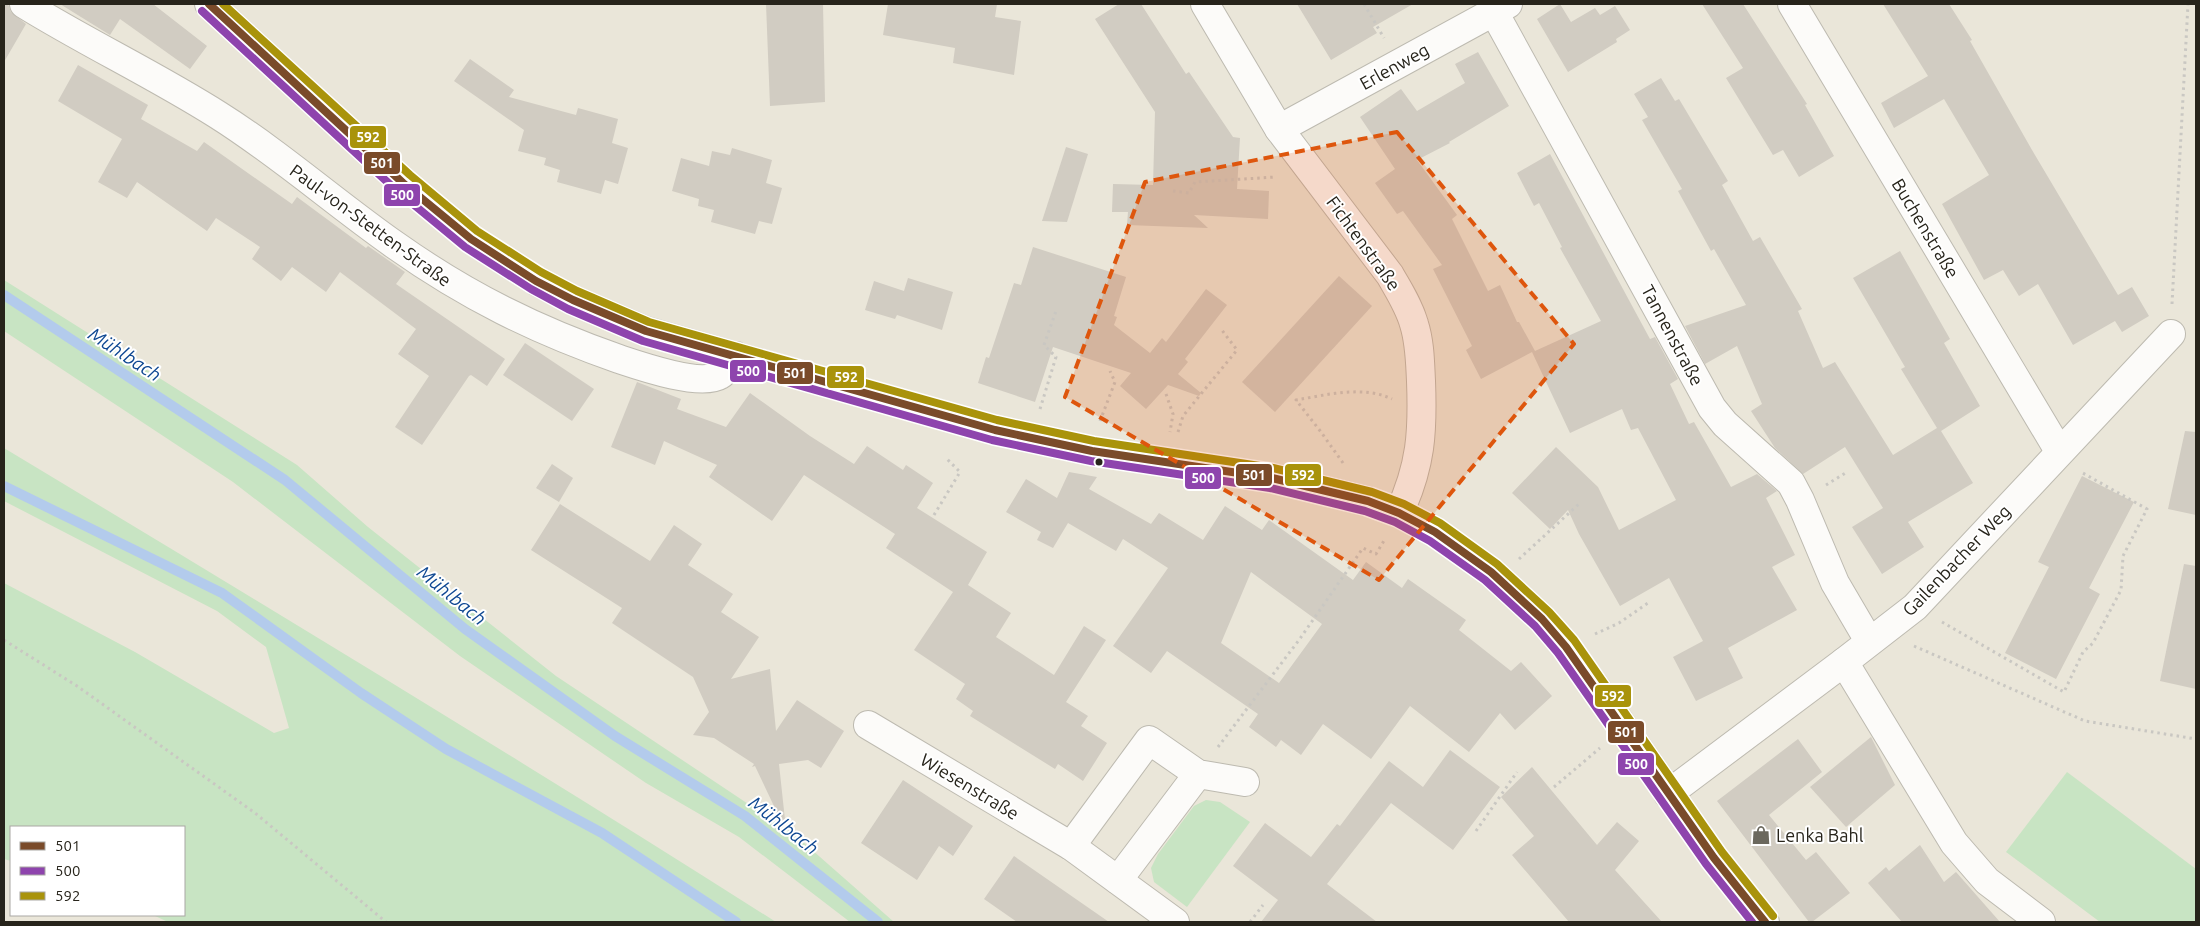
<svg xmlns="http://www.w3.org/2000/svg" width="2200" height="926" font-family="Ubuntu,sans-serif">
  <style>
    .green { fill: #c8e4c3 }
    .lines { fill: none; stroke-linecap: round; stroke-linejoin: round }
    .stream { stroke: #b3cbec; stroke-width: 10 }
    .building { fill: #d1ccc2; fill-rule: evenodd }
    .minor-casing { stroke: #bdbab0; stroke-width: 30 }
    .major-casing { stroke: #bdbab0; stroke-width: 30 }
    .path { stroke: #c9c7c2; stroke-width: 3; stroke-dasharray: 2.5 4; stroke-linecap: butt }
    .minor { stroke: #fcfbf9; stroke-width: 28 }
    .major { stroke: #fcfbf9; stroke-width: 28 }
    .bus-1-casing { stroke: #fff; stroke-width: 11 }
    .bus-2-casing { stroke: #fff; stroke-width: 11 }
    .bus-3-casing { stroke: #fff; stroke-width: 11 }
    .bus-1 { stroke: #7a4b2a; stroke-width: 8 }
    .bus-2 { stroke: #8e44ad; stroke-width: 8 }
    .bus-3 { stroke: #a9930b; stroke-width: 8 }
    .marked { fill: #de560d; fill-opacity: 0.2; stroke: #de560d; stroke-width: 4; stroke-dasharray: 10 6; stroke-linejoin: round }
    .bus-dot { fill: #27241b; stroke: #fff; stroke-width: 2 }
    .labels { text-anchor: middle; dominant-baseline: central; stroke-width: 4; stroke-linejoin: round; paint-order: stroke }
    .street-label { font-size: 18px; fill: #27241b; stroke: #fff }
    .poi-label { font-size: 18px; fill: #27241b; stroke: #fff; text-anchor: start }
    .water-label { font-size: 19px; font-style: italic; fill: #0f4892; stroke: #fff }
    .line-badge { stroke: #fff; stroke-width: 2 }
    .badge-label { font-size: 14px; text-anchor: middle; font-weight: bold; fill: #fff }
  </style>
  <rect width="100%" height="100%" fill="#eae6d9"/>
  <!-- green -->
  <g class="green">
    <path d="M4,280L297,465L368,527L556,676L795,835L894,922H850L739,837L646,783L460,656L233,482L4,331Z"/>
    <path d="M4,448C263,604 521,760 776,922H168L153,915H184V827H11V861L4,859V583L135,652L274,733L289,728L266,647L217,611L4,501Z"/>
    <path d="M2067,772L2196,869V922H2100L2006,852Z"/>
    <path d="M1206,800L1220,802L1250,822L1187,907L1154,882L1151,868L1158,854L1194,806Z"/>
  </g>
  <g class="lines">
    <!-- stream -->
    <g class="stream">
      <path d="M4,295L285,480L465,629L615,736L745,816L878,922"/>
      <path d="M4,486L222,593L361,693L446,749L602,833L736,922"/>
    </g>
  </g>
  <!-- building -->
  <g class="building">
    <path d="M4,4H8L11,12L26,24L4,62Z"/>
    <path d="M60,4H153L207,46L190,69L120,19L110,35Z"/>
    <path d="M766,4H823L825,102L770,106Z"/>
    <path d="M888,4H997L995,17L1021,21L1014,75L953,63L955,48L883,35Z"/>
    <path d="M1119,4H1141L1186,74L1189,72L1233,137L1240,138L1237,189L1269,191L1268,219L1194,215L1208,228L1127,225L1128,212H1112L1113,184L1153,185L1155,112L1095,19Z"/>
    <path d="M1297,4H1413L1373,27L1377,33L1331,60Z"/>
    <path d="M1560,4L1571,22L1595,8L1600,15L1615,6L1630,30L1616,39L1617,42L1568,72L1537,19Z"/>
    <path d="M1702,4H1743L1807,104L1805,105L1834,156L1799,177L1783,150L1773,155L1726,78L1743,68Z"/>
    <path d="M1883,4H1949L1972,40L1970,41L2032,150L2118,295L2132,287L2149,316L2122,332L2115,321L2073,345L2038,284L2019,296L2003,270L1984,280L1942,204L1989,175L1944,99L1894,128L1881,103L1928,76Z"/>
    <path d="M1478,52L1509,106L1449,142L1450,143L1417,160L1457,215L1452,219L1488,291L1500,285L1517,322H1519L1535,351L1601,321L1560,248L1562,247L1539,203L1534,206L1517,173L1550,154L1650,339L1655,337L1678,379L1670,384L1689,424L1694,422L1731,487L1757,474L1777,491L1766,498L1795,555L1772,567L1797,610L1728,648L1743,678L1696,701L1673,657L1703,641L1669,578L1620,606L1579,534L1568,510L1550,529L1512,493L1556,447L1598,487L1619,530L1676,500L1638,428L1631,430L1622,409L1570,433L1532,352L1481,379L1466,350L1472,346L1433,269L1442,265L1403,211L1397,214L1375,183L1395,169L1360,117L1401,89L1417,111L1465,83L1455,64Z"/>
    <path d="M470,59L514,90L509,97L576,115L578,108L618,119L612,143L628,148L618,184L605,180L601,194L557,182L560,170L544,165L546,158L518,151L524,130L454,81Z"/>
    <path d="M78,65L148,105L141,119L197,151L204,142L292,204L297,197L366,248L368,246L405,272L396,284L505,359L487,386L471,375L469,376L422,445L395,427L429,376L398,354L416,329L340,272L326,292L292,267L281,281L252,259L260,247L216,218L207,231L137,182L127,198L98,182L122,139L58,101Z"/>
    <path d="M1661,78L1675,101L1679,99L1728,181L1722,185L1753,241L1760,237L1802,309L1798,311L1823,368L1835,362L1893,455L1937,428L1901,369L1905,367L1853,278L1900,251L1950,339L1944,343L1980,406L1941,431L1973,483L1908,522L1924,547L1882,574L1852,527L1883,508L1845,447L1803,474L1775,448L1751,411L1762,404L1737,346L1705,364L1685,326L1746,305L1714,249L1711,251L1678,191L1682,189L1642,120L1648,117L1634,94Z"/>
    <path d="M1066,147L1088,154L1067,222L1042,221Z"/>
    <path d="M732,148L772,160L766,183L782,188L772,224L759,221L755,234L711,222L714,210L698,206L699,199L672,191L681,158L709,166L712,151L730,155Z"/>
    <path d="M1033,247L1126,277L1114,316L1117,317L1114,325L1150,353L1162,338L1166,342L1206,289L1227,305L1185,359L1188,362L1178,374L1201,393L1199,396L1168,385L1146,409L1120,386L1131,373L1053,347L1035,402L978,383L986,357L989,358L1014,283L1021,285Z"/>
    <path d="M1339,276L1372,306L1275,412L1242,382Z"/>
    <path d="M908,278L953,292L942,330L897,315L895,319L865,310L874,281L904,291Z"/>
    <path d="M525,343L594,389L572,421L503,375Z"/>
    <path d="M637,382L681,399L677,409L726,427L750,393L810,436L854,464L867,446L903,470L906,465L933,483L917,508L987,552L968,585L1011,613L996,637L1054,675L1084,626L1106,640L1066,702L1088,716L1081,726L1107,743L1083,781L1058,764L1055,769L970,716L973,711L956,699L965,684L914,650L953,592L886,548L895,534L804,475L772,521L709,477L717,465L664,441L655,465L611,447Z"/>
    <path d="M2185,431L2196,432V515L2168,509Z"/>
    <path d="M552,464L573,478L559,502L536,488Z"/>
    <path d="M1069,472L1097,477L1089,489L1151,524L1159,513L1203,540L1225,506L1262,530L1269,520L1353,580L1366,562L1402,588L1408,579L1466,620L1459,630L1511,671L1521,662L1552,696L1515,730L1500,713L1469,752L1410,706L1371,759L1323,724L1301,755L1281,740L1276,747L1249,727L1258,714L1167,651L1151,673L1113,646L1168,568L1123,539L1116,551L1068,523L1053,548L1037,540L1041,532L1006,512L1026,479L1057,498ZM1251,572L1322,624L1279,683L1221,643Z"/>
    <path d="M2082,476L2134,502L2089,588L2100,594L2056,679L2005,653L2049,567L2038,562Z"/>
    <path d="M560,504L650,561L674,525L702,544L688,565L733,594L721,612L759,637L731,679L770,669L776,731L797,700L844,731L821,768L808,760L779,764L785,820L781,821L755,766L752,767L754,764L714,738L693,735L709,712L693,677L612,623L622,608L531,550Z"/>
    <path d="M2184,564L2196,566V689L2160,681Z"/>
    <path d="M1871,737L1895,785L1846,827L1810,787Z"/>
    <path d="M1798,739L1822,772L1769,815L1806,860L1816,852L1850,893L1812,922H1809L1717,801Z"/>
    <path d="M1450,750L1500,787L1453,850L1391,803L1327,884L1377,922H1261L1278,900L1233,866L1265,823L1311,857L1337,824L1340,826L1389,761L1423,787Z"/>
    <path d="M1532,767L1597,845L1617,822L1639,841L1615,870L1662,922H1569L1512,855L1534,836L1501,797Z"/>
    <path d="M903,780L973,826L953,856L939,846L917,880L861,843Z"/>
    <path d="M1920,845L1944,882L1956,872L2000,922H1902L1868,883L1886,867L1889,871Z"/>
    <path d="M1014,856L1060,888L1109,922H1017L984,899Z"/>
  </g>
  <g class="lines">
    <!-- minor casing -->
    <g class="minor-casing">
      <g id="minor">
        <path d="M24,4C87,43 155,75 218,115C280,154 335,203 395,245C467,296 536,330 619,359C640,366 701,387 720,375C726,372 731,362 736,356"/>
        <path d="M1205,4L1279,129L1390,275C1399,291 1409,306 1414,324C1420,343 1420,362 1421,381C1423,432 1421,466 1399,513"/>
        <path d="M1792,4L2059,451"/>
        <path d="M1494,12L1712,408L1725,424L1791,483L1800,500L1835,583L1869,641"/>
        <path d="M1279,129L1508,4"/>
        <path d="M1844,662L1954,843L1987,881L2041,922"/>
        <path d="M868,725L1071,846L1175,922"/>
        <path d="M1668,794L1844,662L1915,607L2171,334"/>
        <path d="M1071,846L1149,740L1198,774L1245,782"/>
        <path d="M1118,880L1198,774"/>
      </g>
    </g>
    <!-- major casing -->
    <g class="major-casing">
      <path id="major" d="M209,4L403,183L471,239L536,281L573,300L646,331L995,430L1092,451L1272,478L1368,501L1399,513L1435,532L1491,572L1542,619L1566,647L1599,692L1714,858L1765,922"/>
    </g>
    <!-- path -->
    <g class="path">
      <path d="M1364,4L1384,38"/>
      <path d="M1173,191L1189,193L1195,182L1276,177"/>
      <path d="M2172,304L2188,4"/>
      <path d="M1166,394L1173,414L1170,432"/>
      <path d="M1040,409L1056,357L1044,345L1056,311"/>
      <path d="M1100,421L1115,382L1110,371"/>
      <path d="M1178,432L1183,416L1237,350L1221,329"/>
      <path d="M1343,463L1321,432L1296,400C1326,395 1363,385 1392,399"/>
      <path d="M1826,485L1847,472"/>
      <path d="M934,515L960,472L945,457"/>
      <path d="M1519,559L1580,503"/>
      <path d="M1942,622L2064,692L2083,652L2093,643L2121,590L2123,556L2147,509L2081,472"/>
      <path d="M1595,634L1619,623L1648,603"/>
      <path d="M4,640L77,686L255,813L386,922"/>
      <path d="M1914,646L2085,721L2196,739"/>
      <path d="M1218,747L1299,640L1363,548L1376,554L1385,539"/>
      <path d="M1554,787L1600,748"/>
      <path d="M1476,831L1517,772"/>
      <path d="M1250,922L1263,905"/>
    </g>
    <!-- minor -->
    <use href="#minor" class="minor"/>
    <!-- major -->
    <use href="#major" class="major"/>
    <!-- bus-1 casing -->
    <g class="bus-1-casing">
      <path id="bus-1" d="M209,4L403,183L471,239L536,281L573,300L646,331L995,430L1092,451L1272,478L1368,501L1399,513L1435,532L1491,572L1542,619L1566,647L1714,858L1765,922"/>
    </g>
    <!-- bus-2 casing -->
    <g class="bus-2-casing">
      <path id="bus-2" d="M202,11L396,190L465,247L531,289L568,309L643,341L992,440L1091,461L1270,488L1365,511L1395,522L1430,541L1485,580L1535,626L1558,653L1706,864L1752,922"/>
    </g>
    <!-- bus-3 casing -->
    <g class="bus-3-casing">
      <path id="bus-3" d="M223,4L410,175L477,231L541,272L577,291L649,322L997,420L1094,441L1273,468L1372,492L1404,504L1440,523L1497,564L1549,612L1574,640L1722,852L1773,916"/>
    </g>
    <!-- bus-1 -->
    <use href="#bus-1" class="bus-1"/>
    <!-- bus-2 -->
    <use href="#bus-2" class="bus-2"/>
    <!-- bus-3 -->
    <use href="#bus-3" class="bus-3"/>
  </g>
  <!-- marked area -->
  <path class="marked" d="M1397,132L1574,344L1379,580L1065,397L1145,182Z"/>
  <!-- icons -->
  <defs>
    <g id="shop-bare" transform="scale(1.5)"><path d="M-5-2.5h2.3a2.7 3.5 0 0 1 5.4 0H5L5.5 6h-11ZM-1.5-2.5h3a1.5 2.3 0 0 0-3 0Z" fill="#6b685e" stroke="#fff" stroke-width="2.5" paint-order="stroke"/></g>
  </defs>
  <g fill-rule="evenodd">
    <use href="#shop-bare" x="1761" y="835"/>
  </g>
  <!-- markers -->
  <circle class="bus-dot" cx="1099" cy="462" r="4.5"/>
  <g class="labels">
    <!-- street labels -->
    <g class="street-label">
      <text transform="translate(1394 66) rotate(-29)">Erlenweg</text>
      <text transform="translate(371 225) rotate(36)">Paul-von-Stetten-Straße</text>
      <text transform="translate(1926 228) rotate(59)">Buchenstraße</text>
      <text transform="translate(1364 243) rotate(54)">Fichtenstraße</text>
      <text transform="translate(1673 335) rotate(62)">Tannenstraße</text>
      <text transform="translate(1956 560) rotate(-46)">Gailenbacher Weg</text>
      <text transform="translate(970 786) rotate(31)">Wiesenstraße</text>
    </g>
    <!-- poi labels -->
    <g class="poi-label">
      <text x="1776" y="835">Lenka Bahl</text>
    </g>
    <!-- water labels -->
    <g class="water-label">
      <text transform="translate(125 354) rotate(33)">Mühlbach</text>
      <text transform="translate(452 595) rotate(39)">Mühlbach</text>
      <text transform="translate(784 825) rotate(38)">Mühlbach</text>
    </g>
  </g>
  <g class="line-badge">
    <rect x="349" y="125" width="38" height="24" rx="5" fill="#a9930b"/>
    <rect x="363" y="151" width="38" height="24" rx="5" fill="#7a4b2a"/>
    <rect x="383" y="183" width="38" height="24" rx="5" fill="#8e44ad"/>
    <rect x="729" y="359" width="38" height="24" rx="5" fill="#8e44ad"/>
    <rect x="776" y="361" width="38" height="24" rx="5" fill="#7a4b2a"/>
    <rect x="826" y="365" width="39" height="24" rx="5" fill="#a9930b"/>
    <rect x="1284" y="463" width="38" height="24" rx="5" fill="#a9930b"/>
    <rect x="1235" y="463" width="38" height="24" rx="5" fill="#7a4b2a"/>
    <rect x="1184" y="466" width="38" height="24" rx="5" fill="#8e44ad"/>
    <rect x="1594" y="684" width="38" height="24" rx="5" fill="#a9930b"/>
    <rect x="1607" y="720" width="38" height="24" rx="5" fill="#7a4b2a"/>
    <rect x="1617" y="752" width="38" height="24" rx="5" fill="#8e44ad"/>
  </g>
  <g class="badge-label">
    <text x="368" y="142">592</text>
    <text x="382" y="168">501</text>
    <text x="402" y="200">500</text>
    <text x="748" y="376">500</text>
    <text x="795" y="378">501</text>
    <text x="846" y="382">592</text>
    <text x="1303" y="480">592</text>
    <text x="1254" y="480">501</text>
    <text x="1203" y="483">500</text>
    <text x="1613" y="701">592</text>
    <text x="1626" y="737">501</text>
    <text x="1636" y="769">500</text>
  </g>
  <!-- border -->
  <rect width="2200" height="926" fill="none" stroke="#27241b" stroke-width="10"/>
  <!-- legend -->
  <rect x="10" y="826" width="175" height="90" fill="#ffffff" stroke="#a9a7a4"/>
  <rect x="20" y="842" width="25" height="8" fill="#7a4b2a" stroke="#a9a7a4"/>
  <text x="55" y="851" font-size="15" fill="#27241b">501</text>
  <rect x="20" y="867" width="25" height="8" fill="#8e44ad" stroke="#a9a7a4"/>
  <text x="55" y="876" font-size="15" fill="#27241b">500</text>
  <rect x="20" y="892" width="25" height="8" fill="#a9930b" stroke="#a9a7a4"/>
  <text x="55" y="901" font-size="15" fill="#27241b">592</text>
</svg>
